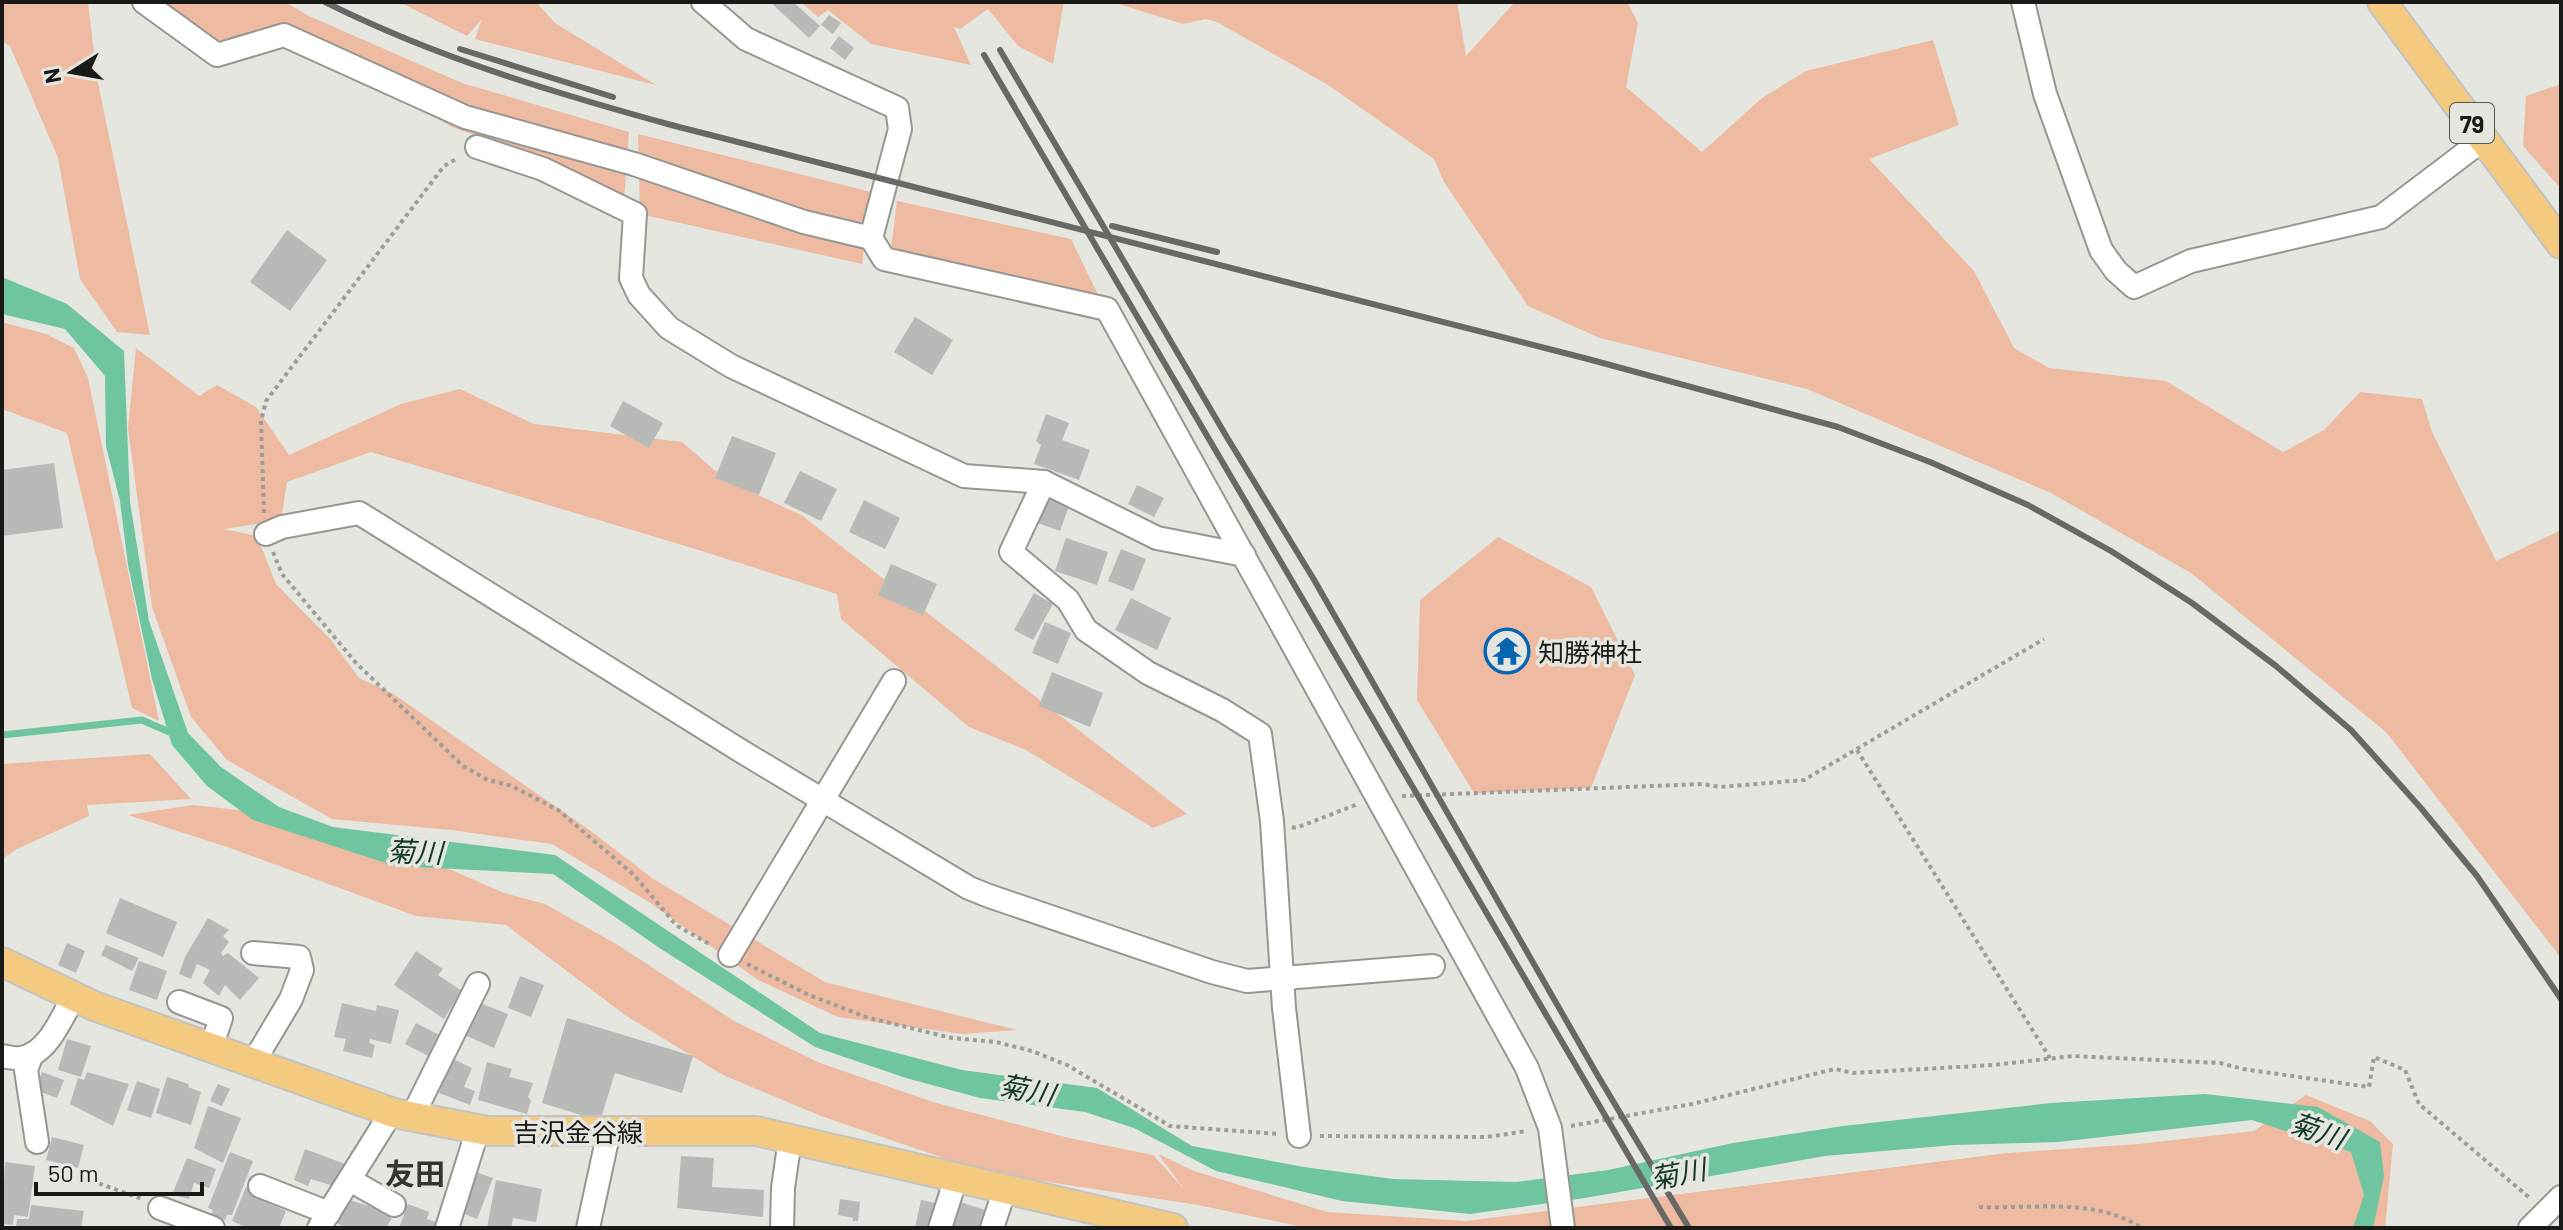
<svg xmlns="http://www.w3.org/2000/svg" width="2563" height="1230" font-family="Barlow,'Noto Sans JP',sans-serif">
  <style>
    .green { fill: #eebaa1 }
    .water { fill: #6fc59f }
    .lines { fill: none; stroke-linecap: round; stroke-linejoin: round }
    .stream { stroke: #6fc59f; stroke-width: 7 }
    .building { fill: #b7bab6 }
    .minor-casing { stroke: #979792; stroke-width: 26 }
    .major-casing { stroke: #c3c3c3; stroke-width: 32 }
    .path { stroke: #9d9d99; stroke-width: 4; stroke-dasharray: 4 4; stroke-linecap: butt }
    .minor { stroke: #fff; stroke-width: 22 }
    .major { stroke: #f4ca81; stroke-width: 28 }
    .rail { stroke: #686865; stroke-width: 6 }
    .labels { text-anchor: middle; dominant-baseline: central; stroke-width: 7; stroke-linejoin: round; paint-order: stroke }
    .shield { fill: #e6e6e1; stroke: #565654; stroke-width: 2 }
    .shield-label { font-size: 24px; font-weight: bold; fill: #191917 }
    .poi-label { font-size: 26px; fill: #191917; stroke: #e6e6e1; text-anchor: start }
    .street-label { font-size: 26px; fill: #191917; stroke: #e6e6e1 }
    .water-label { font-size: 28px; font-style: italic; fill: #123929; stroke: #e6e6e1 }
    .quarter-label { font-size: 30px; font-weight: bold; fill: #353531; stroke: #e6e6e1 }
  </style>
  <rect width="100%" height="100%" fill="#e6e6e1"/>
  <!-- green -->
  <g class="green">
    <path d="M2,2H88L97,78L150,335L117,332L80,279L58,158L10,46L2,41Z"/>
    <path d="M163,2H285L309,16L462,83L629,132L624,199L555,164L452,127L287,29L212,42Z"/>
    <path d="M399,2H536L555,23L656,85L475,39L482,19L467,36Z"/>
    <path d="M801,2H1064L1053,64L1018,46L988,9L960,29L954,27L971,65L871,44L828,10L818,17Z"/>
    <path d="M1112,2H1457L1466,56L1515,2H1627L1638,23L1626,87L1702,152L1762,98L1806,71L1933,40L1959,125L1869,159L1974,271L2014,348L2049,368L2166,381L2283,452L2324,430L2360,392L2422,399L2432,432L2496,561L2561,530V958L2386,732L2191,573L2051,493L1807,389L1600,338L1528,306L1444,182L1434,159L1328,85L1217,22L1206,19L1183,24Z"/>
    <path d="M2561,84V189L2523,146L2526,96Z"/>
    <path d="M638,134L871,192L862,264L640,214Z"/>
    <path d="M897,201L1071,239L1100,299L891,248Z"/>
    <path d="M2,322L46,334L74,348L88,378L159,721L132,708L67,433L2,409Z"/>
    <path d="M136,348L199,396L217,385L256,407L289,455L401,404L460,389L534,424L682,442L726,480L801,515L1187,814L1153,828L1026,750L969,727L841,619L837,594L692,548L371,452L287,482L281,520L224,529L257,536L276,584L331,640L359,678L392,693L588,829L652,878L825,982L1017,1030L963,1034L838,1017L758,980L649,902L552,844L451,830L332,819L227,760L191,717L152,607L128,428Z"/>
    <path d="M1498,537L1591,587L1635,675L1591,788L1474,793L1417,700L1420,600Z"/>
    <path d="M150,754L191,799L87,805L89,816L17,849L2,859V764Z"/>
    <path d="M193,805L238,810L362,841L449,869L504,893L545,904L618,945L734,1021L820,1063L936,1103L1069,1138L1153,1155L1185,1190L1158,1154L1194,1171L1327,1212L1466,1221L2007,1153L2139,1144L2254,1131L2306,1095L2370,1121L2393,1144L2385,1228H1308L1198,1205L984,1172L821,1116L723,1075L625,1015L506,925L416,916L230,848L128,815Z"/>
  </g>
  <!-- water -->
  <path class="water" d="M2,277L67,304L124,351L130,502L149,621L188,733L221,767L279,807L333,827L555,855L820,1033L962,1070L1097,1088L1192,1146L1304,1167L1393,1179L1516,1182L1608,1170L1733,1143L1843,1126L2051,1103L2205,1094L2318,1107L2380,1142L2384,1176L2373,1228H2353L2364,1195L2351,1152L2252,1120L2058,1142L1954,1145L1825,1156L1585,1198L1470,1214L1342,1201L1216,1171L1134,1128L1085,1112L980,1098L906,1078L815,1047L661,949L553,874L395,866L253,820L207,786L172,745L152,679L128,565L120,501L106,446L105,376L65,329L2,314Z"/>
  <g class="lines">
    <!-- stream -->
    <path class="stream" d="M2,735L142,720L176,735"/>
  </g>
  <!-- building -->
  <g class="building">
    <path d="M770,2H793L820,26L809,38Z"/>
    <path d="M829,15L841,23L833,34L821,25Z"/>
    <path d="M839,36L854,48L845,60L830,48Z"/>
    <path d="M287,230L327,260L290,311L250,282Z"/>
    <path d="M915,317L953,340L932,375L894,352Z"/>
    <path d="M623,401L663,423L649,448L610,426Z"/>
    <path d="M1046,414L1069,423L1062,440L1090,450L1079,480L1034,464L1041,445L1036,441Z"/>
    <path d="M732,436L776,453L759,495L715,478Z"/>
    <path d="M54,463L63,528L2,536V470Z"/>
    <path d="M800,471L837,489L821,521L784,503Z"/>
    <path d="M1137,485L1164,498L1154,517L1128,504Z"/>
    <path d="M1048,495L1070,503L1060,531L1038,523Z"/>
    <path d="M864,500L900,518L885,549L849,532Z"/>
    <path d="M1066,538L1108,552L1097,585L1055,571Z"/>
    <path d="M1121,549L1146,559L1133,591L1108,581Z"/>
    <path d="M891,564L937,584L923,615L878,595Z"/>
    <path d="M1034,593L1053,604L1033,640L1014,630Z"/>
    <path d="M1131,598L1171,618L1157,650L1115,630Z"/>
    <path d="M1045,622L1071,633L1058,664L1032,653Z"/>
    <path d="M1052,672L1103,693L1090,727L1039,706Z"/>
    <path d="M120,898L177,922L163,957L106,933Z"/>
    <path d="M208,918L229,930L223,936L229,942L221,953L223,956L228,953L259,978L240,1000L225,985L219,996L203,983L210,970L197,964L191,979L179,974L185,957Z"/>
    <path d="M67,943L85,951L76,973L58,965Z"/>
    <path d="M106,945L139,958L132,971L101,955Z"/>
    <path d="M416,951L443,969L438,975L462,991L444,1019L394,985Z"/>
    <path d="M139,961L167,971L157,1000L129,990Z"/>
    <path d="M520,976L544,985L531,1017L508,1008Z"/>
    <path d="M475,1001L508,1014L494,1048L462,1034Z"/>
    <path d="M342,1003L376,1011L377,1005L399,1010L391,1044L370,1039L369,1043L375,1045L372,1058L343,1051L346,1039L334,1037Z"/>
    <path d="M567,1018L693,1056L682,1093L615,1073L600,1121L542,1103Z"/>
    <path d="M416,1023L445,1038L441,1045L435,1042L428,1056L405,1044Z"/>
    <path d="M67,1039L91,1046L81,1077L58,1070Z"/>
    <path d="M453,1059L472,1068L464,1087L475,1091L470,1105L439,1093Z"/>
    <path d="M487,1062L512,1069L509,1077L533,1083L528,1097L531,1100L527,1114L478,1100Z"/>
    <path d="M42,1072L64,1080L57,1098L35,1090Z"/>
    <path d="M87,1072L129,1084L113,1126L70,1104L78,1078L84,1080Z"/>
    <path d="M167,1077L189,1084L188,1087L201,1092L191,1125L156,1113Z"/>
    <path d="M137,1081L160,1089L151,1118L127,1110Z"/>
    <path d="M218,1084L230,1089L222,1106L210,1101Z"/>
    <path d="M208,1106L241,1118L223,1163L194,1148Z"/>
    <path d="M52,1137L84,1145L78,1168L46,1160Z"/>
    <path d="M305,1149L345,1164L337,1187L311,1179L308,1186L294,1180Z"/>
    <path d="M230,1152L253,1161L232,1215H227L225,1220L211,1215L213,1210L208,1208Z"/>
    <path d="M681,1156L714,1158L712,1187L764,1190L763,1217L677,1208Z"/>
    <path d="M187,1158L216,1169L209,1188L194,1183L189,1199L172,1195Z"/>
    <path d="M5,1162L35,1166L28,1217L14,1215L13,1225L2,1224Z"/>
    <path d="M473,1171L493,1178L477,1219L458,1211Z"/>
    <path d="M496,1180L542,1189L536,1222L513,1218L511,1228H487Z"/>
    <path d="M246,1187L268,1197L266,1202L286,1211L279,1228H247L232,1221Z"/>
    <path d="M840,1199L860,1202L858,1221H853V1218L838,1215Z"/>
    <path d="M349,1200L383,1210L382,1212L392,1218L386,1228H346L336,1223Z"/>
    <path d="M921,1200L941,1204L935,1228H915Z"/>
    <path d="M954,1200L988,1211L983,1228H945Z"/>
    <path d="M408,1204L429,1212L427,1219L439,1223L438,1228H399Z"/>
    <path d="M31,1205L84,1211L81,1228H16L17,1219H29Z"/>
  </g>
  <g class="lines">
    <!-- minor casing -->
    <g class="minor-casing">
      <g id="minor">
        <path d="M144,2L217,55L284,35L465,117L634,164L804,222L871,238L884,259L1107,309L1527,1068L1550,1128L1563,1228"/>
        <path d="M703,2L746,39L897,108L900,129L871,238"/>
        <path d="M2023,2L2045,94L2101,250L2116,271L2134,287L2191,261L2381,217L2484,139"/>
        <path d="M477,147L543,169L635,214L631,278L639,295L669,328L731,366L964,476L1044,482L1157,538L1244,555"/>
        <path d="M1044,482L1011,552L1068,600L1086,630L1148,673L1222,710L1260,734L1272,821L1284,1008L1299,1136"/>
        <path d="M266,534L282,527L359,513L741,751L969,888L989,896L1212,972L1247,981L1433,966"/>
        <path d="M730,955L894,681"/>
        <path d="M179,1002L221,1018L211,1048"/>
        <path d="M32,1054L26,1070L37,1142"/>
        <path d="M2,1056C8,1057 16,1059 21,1058C48,1054 62,1017 74,996"/>
        <path d="M253,1063L291,999L302,970L299,957L253,953"/>
        <path d="M412,1117L478,984"/>
        <path d="M350,1180L394,1205"/>
        <path d="M260,1186L329,1213"/>
        <path d="M160,1208L213,1228"/>
        <path d="M319,1228L391,1113"/>
        <path d="M447,1228L478,1129"/>
        <path d="M588,1228L609,1131"/>
        <path d="M782,1228L783,1188L790,1139"/>
        <path d="M940,1228L956,1178"/>
        <path d="M992,1228L1005,1189"/>
        <path d="M2530,1228L2561,1197"/>
      </g>
    </g>
    <!-- major casing -->
    <g class="major-casing">
      <g id="major">
        <path d="M2382,2L2561,244"/>
        <path d="M2,962L94,1006L394,1113L488,1131H756L1173,1228"/>
      </g>
    </g>
    <!-- path -->
    <g class="path">
      <path d="M264,513L261,421L266,401L444,166L458,158"/>
      <path d="M273,552L282,574L356,663L463,766L488,780L512,786L558,810L634,875L676,925L711,945"/>
      <path d="M1857,750L2050,1058"/>
      <path d="M1402,796L1703,784L1720,787L1804,780L2044,639"/>
      <path d="M1292,827L1296,828L1358,804"/>
      <path d="M747,964L809,995L869,1018L952,1038L996,1042L1032,1051L1067,1065L1170,1126L1279,1134"/>
      <path d="M1571,1126L1692,1104L1835,1069L1853,1073L1993,1065L2073,1056L2220,1063L2243,1069L2369,1087L2374,1057L2405,1070L2419,1104L2531,1199"/>
      <path d="M1320,1136L1487,1137L1527,1131"/>
      <path d="M84,1178L142,1199"/>
      <path d="M1979,1207C2034,1209 2094,1197 2142,1228"/>
    </g>
    <!-- minor -->
    <use href="#minor" class="minor"/>
    <!-- major -->
    <use href="#major" class="major"/>
    <!-- rail -->
    <g class="rail">
      <path d="M325,2C437,58 555,93 675,126L1588,359L1838,427L1930,462L2028,505L2111,551L2192,603L2276,666L2351,730L2420,807L2477,876L2561,999"/>
      <path d="M460,49L613,97"/>
      <path d="M1000,50L1228,439L1313,578L1598,1076L1689,1228"/>
      <path d="M984,55L1671,1228"/>
      <path d="M1112,226L1217,252"/>
    </g>
  </g>
  <!-- icons -->
  <defs>
    <g id="temple-ring" transform="scale(2.3)"><circle r="9.5" fill="#e6e6e1" stroke="#0765b2" stroke-width="1.5"/><path d="M0-6L5-2H3V0L6.5 2.5H4V6H1.5V3h-3V6H-4V2.5H-6.5L-3 0V-2H-5Z" fill="#0765b2"/></g>
  </defs>
  <g fill-rule="evenodd">
    <use href="#temple-ring" x="1507" y="651"/>
  </g>
  <g class="labels">
    <!-- shield labels -->
    <rect class="shield" x="2450" y="103" width="44" height="40" rx="6"/>
    <g class="shield-label">
      <text x="2472" y="123">79</text>
    </g>
    <!-- poi labels -->
    <g class="poi-label">
      <text x="1538" y="651">知勝神社</text>
    </g>
    <!-- street labels -->
    <g class="street-label">
      <text x="578" y="1131">吉沢金谷線</text>
    </g>
    <!-- water labels -->
    <g class="water-label">
      <text transform="translate(415 851) rotate(2)">菊川</text>
      <text transform="translate(1027 1089) rotate(11)">菊川</text>
      <text transform="translate(2318 1130) rotate(19)">菊川</text>
      <text transform="translate(1678 1173) rotate(-11)">菊川</text>
    </g>
    <!-- quarter labels -->
    <g class="quarter-label">
      <text x="415" y="1173">友田</text>
    </g>
  </g>
  <!-- border -->
  <rect width="2563" height="1230" fill="none" stroke="#191917" stroke-width="8"/>
  <!-- north arrow -->
  <g transform="translate(72 72) rotate(259)" stroke="#e6e6e1" stroke-width="6" paint-order="stroke">
  <path d="M0-6L14 30L0 20L-14 30Z" fill="#191917"/>
  <text y="-12" font-size="22" font-weight="bold" text-anchor="middle" fill="#191917">N</text>
  </g>
  <!-- scale -->
  <path d="M36 1182v12h166v-12" fill="none" stroke="#191917" stroke-width="4"/>
  <text x="48" y="1182" font-size="24" fill="#191917" stroke="#e6e6e1" stroke-width="6" paint-order="stroke">50 m</text>
</svg>
